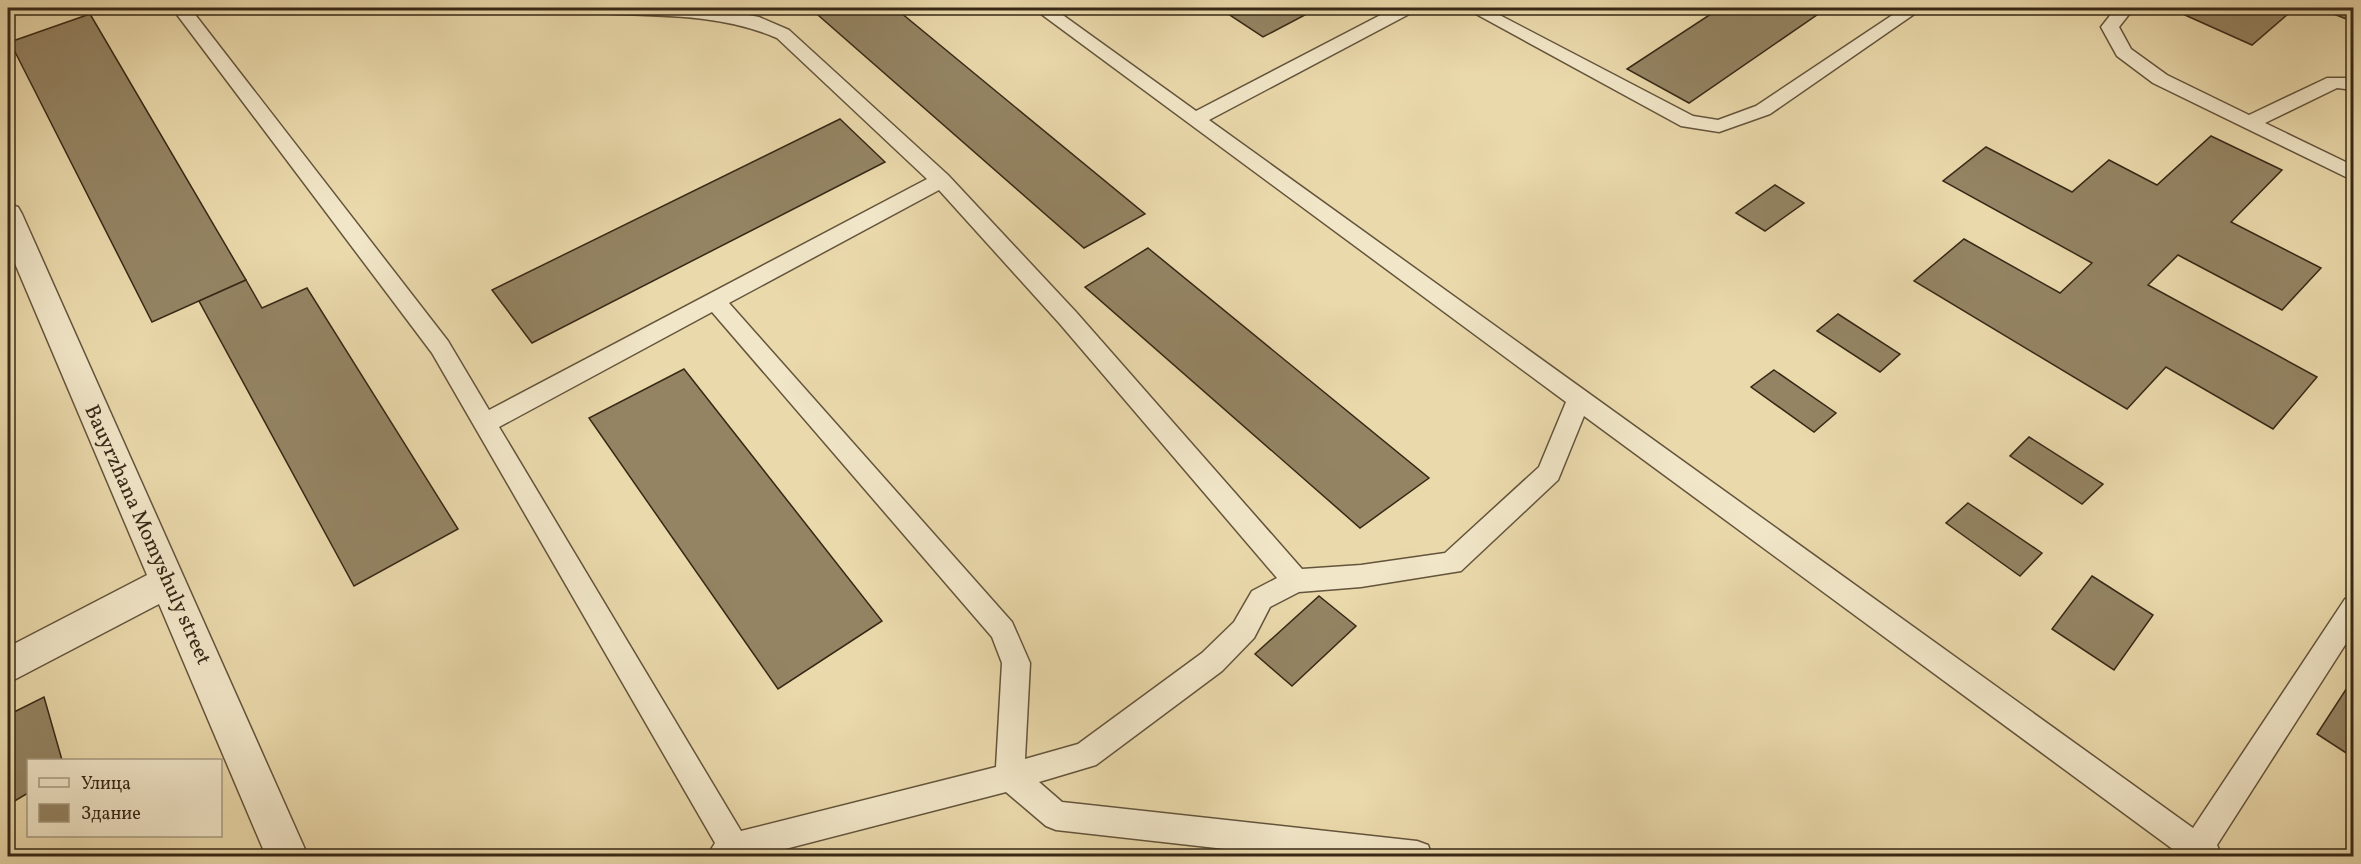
<svg xmlns="http://www.w3.org/2000/svg" width="2361" height="864" font-family="Vollkorn,serif">
  <style>
    .building { fill: #948463; stroke: #372816; stroke-width: 1.5 }
    .lines { fill: none; stroke-linecap: round; stroke-linejoin: round }
    .service-casing { stroke: #64543b; stroke-width: 3 }
    .minor-casing { stroke: #64543b; stroke-width: 3 }
    .service { fill: #f1e6c8; fill-rule: evenodd }
    .minor { fill: #f1e6c8; fill-rule: evenodd }
    .labels { text-anchor: middle; dominant-baseline: central; stroke-width: 6; stroke-linejoin: round; paint-order: stroke }
    .street-label { font-size: 21px; fill: #372816; stroke: #f1e6c8 }
  </style>
  <rect width="100%" height="100%" fill="#ead9ab"/>
  <filter id="stains"><feTurbulence type="fractalNoise" baseFrequency=".00333" numOctaves="4"/><feColorMatrix values="0 0 0 0 .2 0 0 0 0 .09 0 0 0 0 .02 0 0 0 .5 -.17"/></filter>
  <radialGradient id="worn" r=".72"><stop offset=".6" stop-color="#630" stop-opacity="0"/><stop offset="1" stop-color="#630" stop-opacity=".3"/></radialGradient>
  <!-- building -->
  <g class="building">
    <path d="M810,8H895L1145,214L1084,248Z"/>
    <path d="M1219,8H1318L1263,37Z"/>
    <path d="M1720,8H1827L1689,103L1627,69Z"/>
    <path d="M2195,8H2295L2252,45L2185,15Z"/>
    <path d="M2318,8H2354V22Z"/>
    <path d="M90,14L246,280L152,322L10,42Z"/>
    <path d="M840,119L885,162L532,343L492,290Z"/>
    <path d="M2211,136L2282,170L2231,222L2321,268L2282,310L2178,255L2148,285L2317,377L2273,429L2166,367L2127,409L1914,281L1964,239L2060,293L2092,263L1943,181L1986,147L2072,192L2109,160L2157,185Z"/>
    <path d="M1775,185L1804,203L1765,231L1736,213Z"/>
    <path d="M1148,248L1429,478L1360,528L1085,287Z"/>
    <path d="M246,280L262,308L307,288L458,529L354,586L199,301Z"/>
    <path d="M1838,314L1900,354L1880,372L1817,331Z"/>
    <path d="M684,369L882,621L778,689L589,418Z"/>
    <path d="M1774,370L1836,413L1814,432L1751,387Z"/>
    <path d="M2029,437L2103,484L2082,504L2010,456Z"/>
    <path d="M1968,503L2042,553L2020,576L1946,523Z"/>
    <path d="M2092,576L2153,615L2114,670L2052,629Z"/>
    <path d="M1319,596L1356,626L1292,686L1255,654Z"/>
    <path d="M2354,677V758L2317,734Z"/>
    <path d="M44,697L62,760H28V793L8,805V715Z"/>
  </g>
  <g class="lines">
    <!-- service casing -->
    <g class="service-casing">
      <g id="service">
        <path d="M172,8H190L448,341L489,410L927,179L777,38C719,13 657,16 595,13L586,8L716,9L759,17L789,30L948,175L1076,312L1302,569L1361,565L1445,553L1539,467L1566,402L1033,8H1053L1196,111L1394,8H1416L1413,12L1209,120L2193,828L2345,599L2354,596V631L2217,845L2222,856H2177L2178,853L1584,416L1558,480L1461,571L1361,587L1299,592L1270,607L1254,638L1222,671L1096,765L1039,782L1062,802L1417,841L1428,845L1432,856H1288L1056,830L1046,826L1006,792L758,856H707L715,843L432,353ZM939,190L1060,324L1277,578L1252,591L1234,622L1202,653L1078,744L1025,759L1030,663L1012,622L729,303ZM712,312L992,637L1002,663L996,767L741,831L499,427Z"/>
        <path d="M1465,8H1486L1693,116L1718,120L1756,106L1903,8H1923L1770,114L1719,132L1681,126Z"/>
        <path d="M2116,8H2134L2119,27L2131,49L2167,75L2249,115L2327,78H2354V90L2337,88L2265,123L2354,166V181L2153,83L2117,56L2101,27Z"/>
      </g>
    </g>
    <!-- minor casing -->
    <g class="minor-casing">
      <path id="minor" d="M8,204L18,207L22,214L308,856H266L159,604L8,683V647L147,575L8,247Z"/>
    </g>
    <!-- service -->
    <use href="#service" class="service"/>
    <!-- minor -->
    <use href="#minor" class="minor"/>
  </g>
  <g class="labels">
    <!-- street labels -->
    <g class="street-label">
      <text transform="translate(147 535) rotate(66)">Bauyrzhana Momyshuly street</text>
    </g>
  </g>
  <!-- margin -->
  <rect width="2361" height="864" fill="none" stroke="#ead9ab" stroke-width="30"/>
  <rect x="9" y="9" width="2343" height="846" fill="none" stroke="#372816" stroke-width="3"/>
  <rect x="15" y="15" width="2331" height="834" fill="none" stroke="#372816" stroke-width="1.5"/>
  <!-- legend -->
  <rect x="27" y="759" width="195" height="78" fill="#f1e6c8" stroke="#a79a81" stroke-width="1.5"/>
  <rect x="39" y="778" width="30" height="9" fill="#f1e6c8" stroke="#a79a81" stroke-width="1.5"/>
  <text x="81" y="789" font-size="18" fill="#372816">Улица</text>
  <rect x="39" y="804" width="30" height="18" fill="#948463" stroke="#a79a81" stroke-width="1.5"/>
  <text x="81" y="819" font-size="18" fill="#372816">Здание</text>
  <rect width="100%" height="100%" filter="url(#stains)"/>
  <rect width="100%" height="100%" fill="url(#worn)"/>
</svg>
